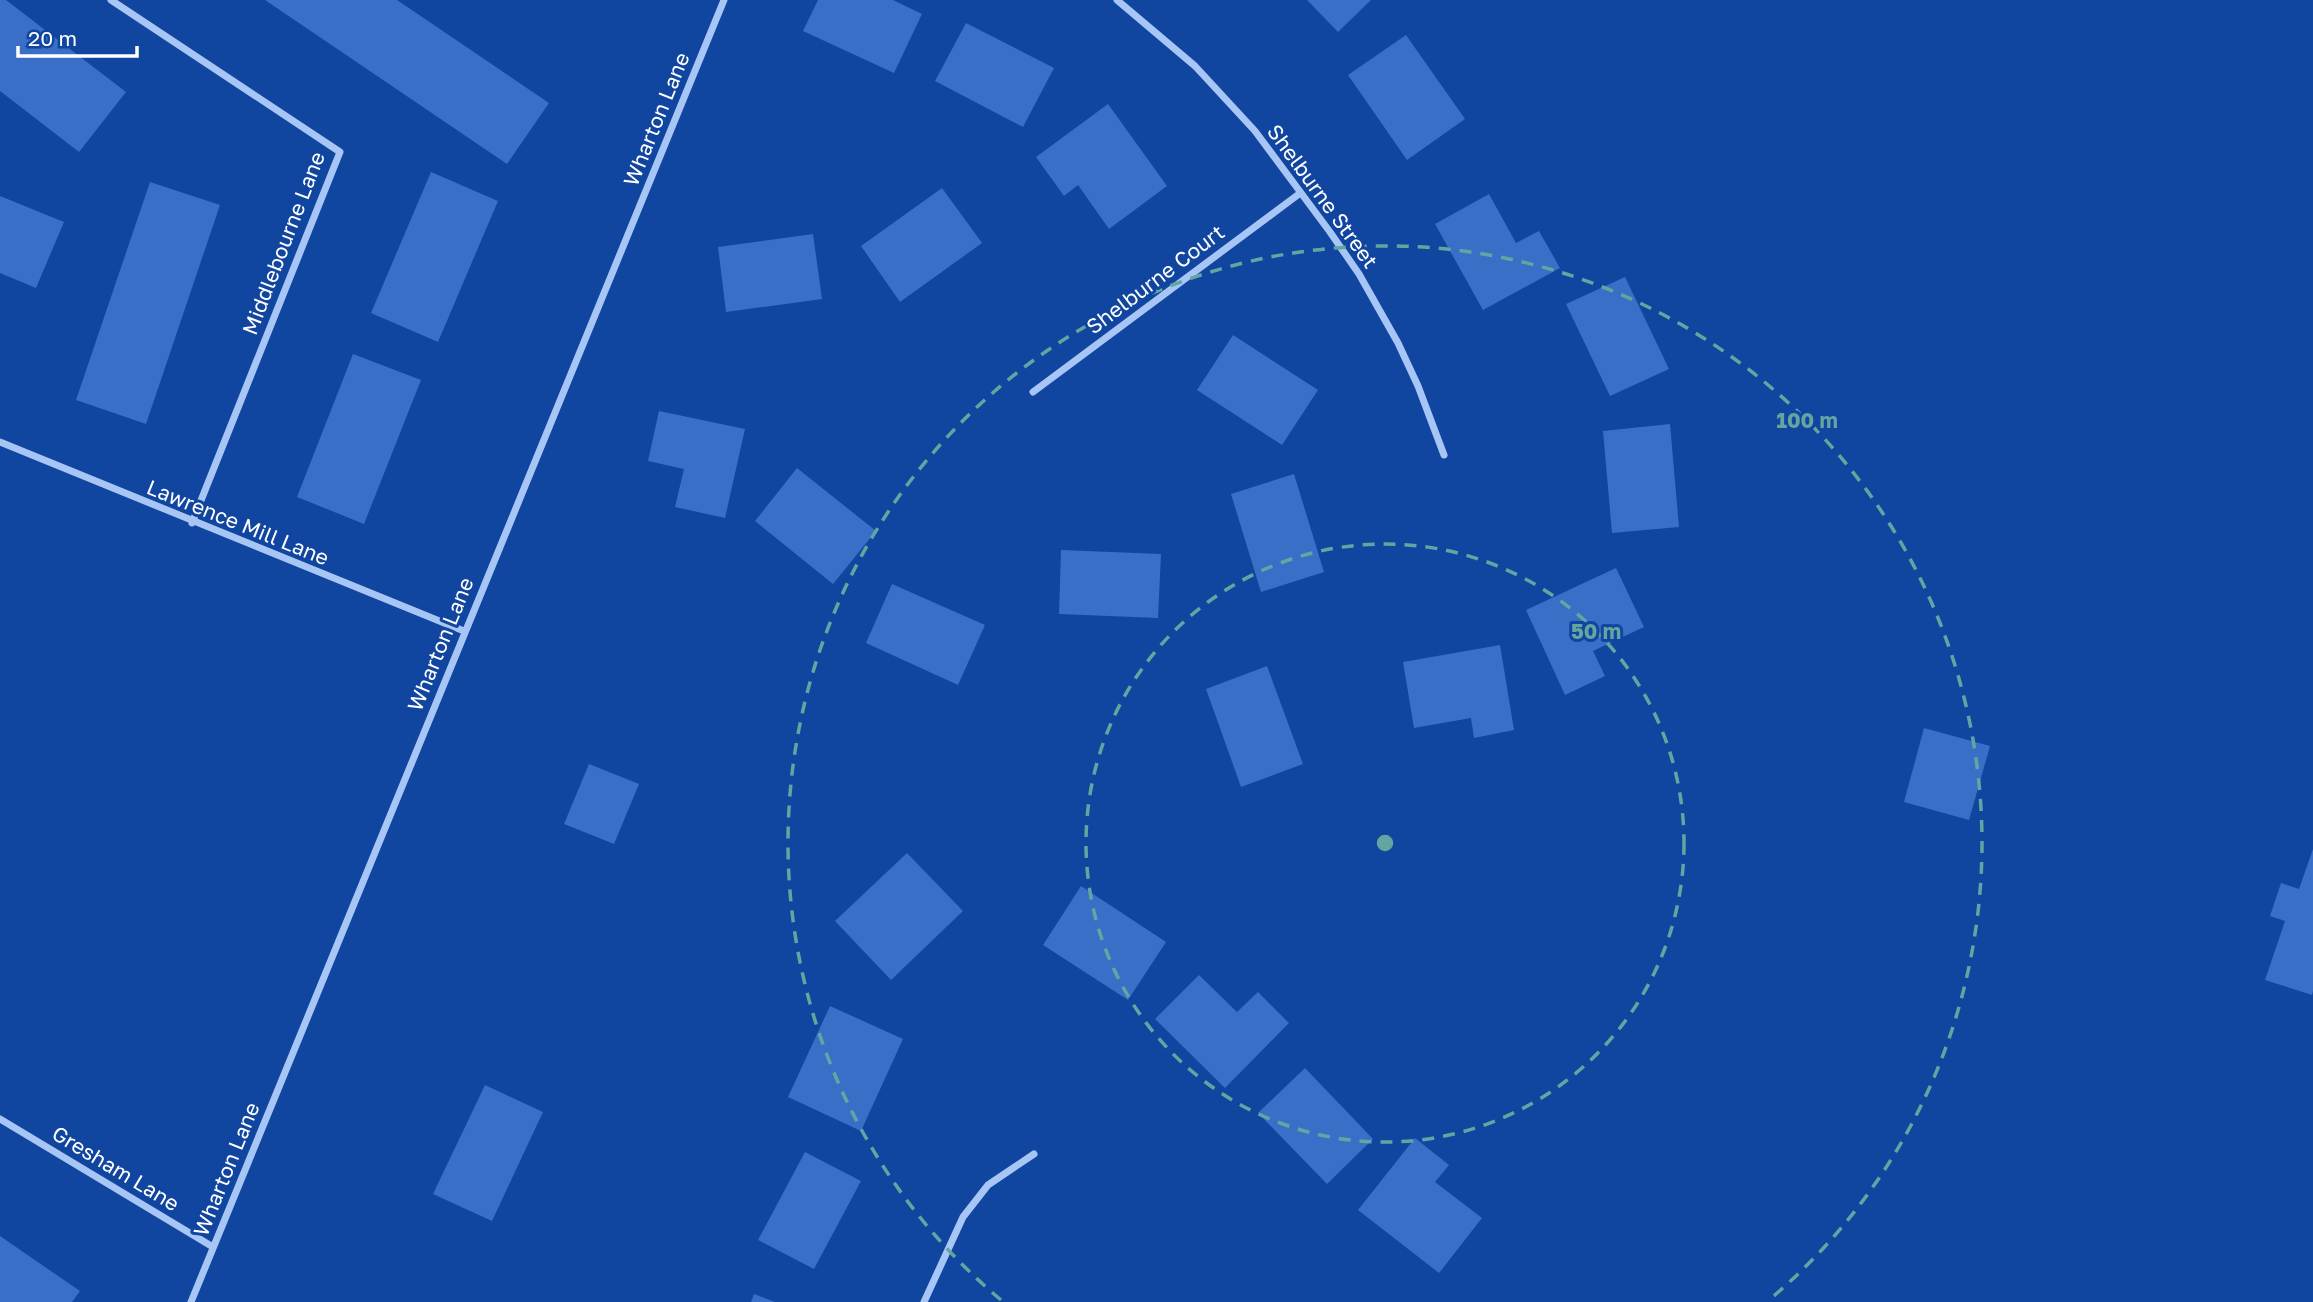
<svg xmlns="http://www.w3.org/2000/svg" width="2313" height="1302" font-family="'Golos Text',sans-serif">
  <style>
    .building { fill: #396fc7 }
    .lines { fill: none; stroke-linecap: round; stroke-linejoin: round }
    .street { stroke: #a8c6f5; stroke-width: 7 }
    .ring { fill: none; stroke: #63a6a1; stroke-width: 3.5; stroke-dasharray: 12 9 }
    .labels { text-anchor: middle; dominant-baseline: central; stroke-width: 6; stroke-linejoin: round; paint-order: stroke }
    .street-label { font-size: 21px; fill: #fff; stroke: #1045a0 }
    .centre { fill: #63a6a1; stroke: #1045a0; stroke-width: 3.5 }
    .ring-label { font-size: 21px; text-anchor: middle; font-weight: bold; fill: #63a6a1; stroke: #1045a0; stroke-width: 6; stroke-linejoin: round; paint-order: stroke }
  </style>
  <rect width="100%" height="100%" fill="#1045a0"/>
  <!-- building -->
  <g class="building">
    <path d="M0,0H6L126,92L79,152L0,91Z"/>
    <path d="M265,0H397L549,103L507,164Z"/>
    <path d="M818,0H893L922,14L894,73L803,31Z"/>
    <path d="M1307,0H1371L1338,32Z"/>
    <path d="M966,23L1054,68L1023,127L935,81Z"/>
    <path d="M1406,35L1465,119L1407,160L1348,75Z"/>
    <path d="M1108,104L1167,186L1109,229L1078,185L1064,196L1036,157Z"/>
    <path d="M431,172L498,201L438,342L371,313Z"/>
    <path d="M150,182L220,205L146,424L76,400Z"/>
    <path d="M942,188L982,243L900,302L861,246Z"/>
    <path d="M1489,194L1516,243L1539,231L1560,268L1483,310L1435,224Z"/>
    <path d="M0,196L64,222L36,288L0,273Z"/>
    <path d="M813,234L822,299L726,312L718,247Z"/>
    <path d="M1625,277L1669,369L1610,396L1566,304Z"/>
    <path d="M1233,335L1318,390L1282,445L1197,390Z"/>
    <path d="M353,354L421,380L364,524L297,497Z"/>
    <path d="M659,411L745,429L725,518L675,507L684,469L648,461Z"/>
    <path d="M1670,424L1679,527L1612,533L1603,431Z"/>
    <path d="M797,468L876,531L833,584L755,521Z"/>
    <path d="M1294,474L1324,572L1261,592L1231,494Z"/>
    <path d="M1061,550L1161,554L1158,618L1059,614Z"/>
    <path d="M1616,568L1644,627L1593,651L1605,676L1565,695L1526,610Z"/>
    <path d="M892,584L985,625L958,685L866,643Z"/>
    <path d="M1500,645L1514,730L1474,738L1471,718L1414,728L1403,662Z"/>
    <path d="M1267,666L1303,764L1241,787L1206,689Z"/>
    <path d="M1924,728L1990,746L1969,820L1904,802Z"/>
    <path d="M589,764L639,784L614,844L564,824Z"/>
    <path d="M2313,849V991L2312,995L2265,980L2285,921L2270,916L2281,883L2299,889Z"/>
    <path d="M907,853L963,911L891,980L835,921Z"/>
    <path d="M1081,886L1166,942L1128,1000L1043,945Z"/>
    <path d="M1199,975L1237,1012L1258,992L1289,1023L1225,1088L1155,1019Z"/>
    <path d="M830,1006L903,1039L861,1131L788,1097Z"/>
    <path d="M1305,1068L1373,1139L1327,1184L1258,1113Z"/>
    <path d="M485,1085L543,1112L492,1221L433,1194Z"/>
    <path d="M1415,1138L1449,1165L1435,1182L1482,1218L1439,1273L1358,1210Z"/>
    <path d="M805,1152L861,1181L814,1269L758,1240Z"/>
    <path d="M0,1236L80,1291L72,1302H0Z"/>
    <path d="M754,1294L775,1302H751Z"/>
  </g>
  <g class="lines">
    <!-- street -->
    <g class="street">
      <path d="M111,0L340,152L192,523"/>
      <path d="M1117,0L1195,66L1255,131L1330,232L1359,274L1398,343L1418,386L1444,455"/>
      <path d="M1033,392L1299,194"/>
      <path d="M0,442L464,631"/>
      <path d="M0,1119L213,1247"/>
      <path d="M191,1302L724,0"/>
      <path d="M924,1302L963,1217L988,1185L1034,1154"/>
    </g>
  </g>
  <!-- distance rings -->
  <g class="ring">
    <circle cx="1385" cy="843" r="299"/>
    <path d="M1001 1300A597 597 0 1 1 1769 1300"/>
  </g>
  <g class="labels">
    <!-- street labels -->
    <g class="street-label">
      <text transform="translate(656 119) rotate(-68)">Wharton Lane</text>
      <text transform="translate(1323 196) rotate(54)">Shelburne Street</text>
      <text transform="translate(283 243) rotate(-69)">Middlebourne Lane</text>
      <text transform="translate(1155 279) rotate(-37)">Shelburne Court</text>
      <text transform="translate(238 522) rotate(22)">Lawrence Mill Lane</text>
      <text transform="translate(440 644) rotate(-68)">Wharton Lane</text>
      <text transform="translate(116 1168) rotate(31)">Gresham Lane</text>
      <text transform="translate(226 1169) rotate(-68)">Wharton Lane</text>
    </g>
  </g>
  <circle cx="1385" cy="843" r="10" class="centre"/>
  <g class="ring-label">
    <text x="1807" y="428">100 m</text>
    <text x="1596" y="639">50 m</text>
  </g>
  <!-- scale -->
  <path d="M18 46v10h119v-10" fill="none" stroke="#ffffff" stroke-width="3.5"/>
  <text x="28" y="46" font-size="21" fill="#ffffff" stroke="#1045a0" stroke-width="5" paint-order="stroke">20 m</text>
</svg>
